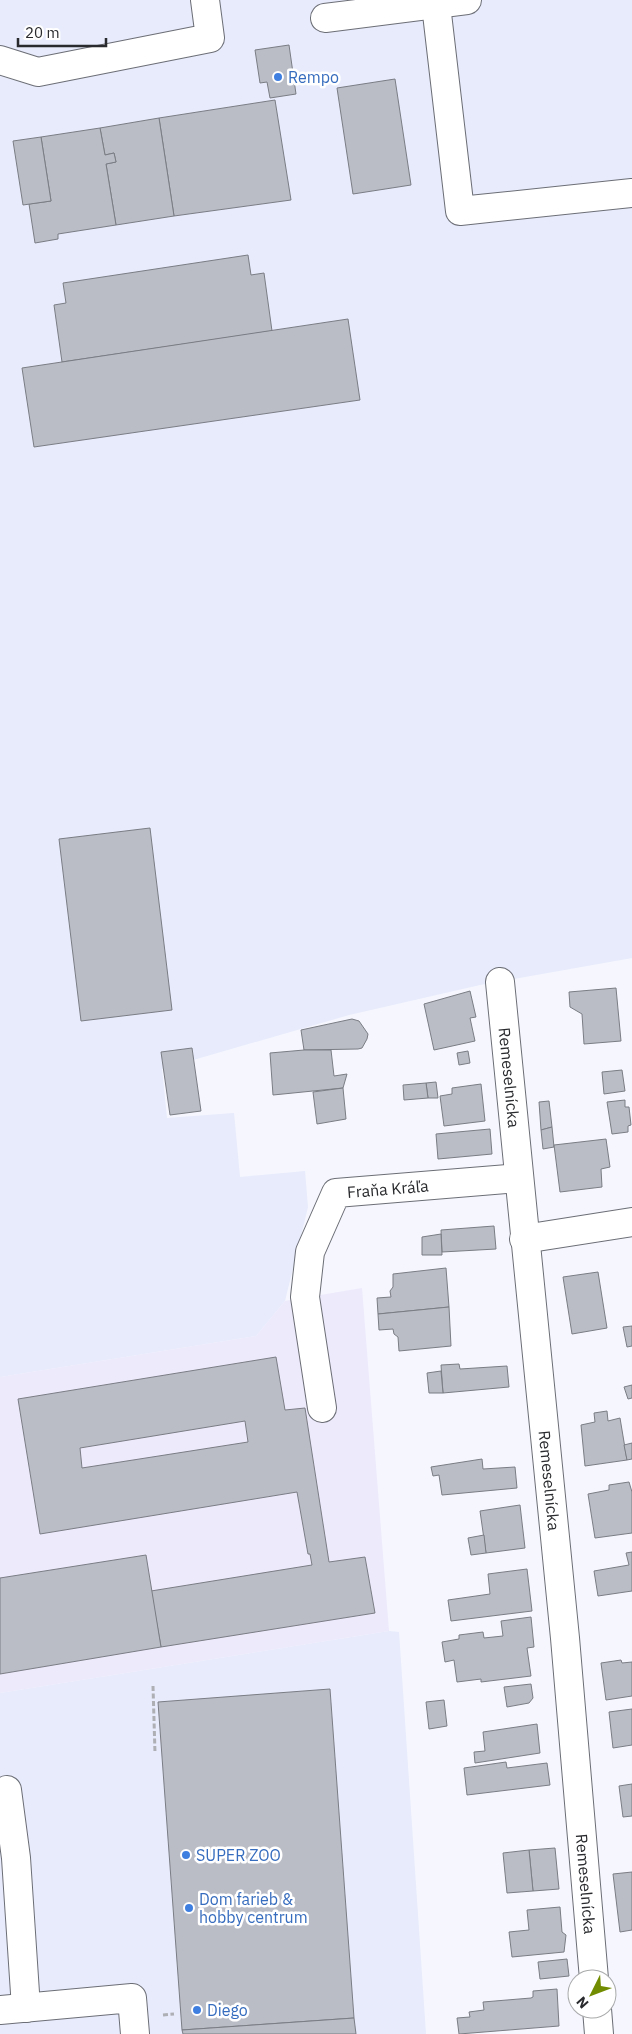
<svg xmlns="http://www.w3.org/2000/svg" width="632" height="2034" font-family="'IBM Plex Sans',sans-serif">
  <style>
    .built { fill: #e7ebfb }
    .education { fill: #edeafc }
    .building { fill: #bbbdc6; stroke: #7b7d85; fill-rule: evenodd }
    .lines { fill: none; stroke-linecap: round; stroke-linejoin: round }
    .minor-casing { stroke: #6c6e76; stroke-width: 30 }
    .path { stroke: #aeafb5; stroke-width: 3; stroke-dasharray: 5 2.5; stroke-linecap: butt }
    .minor { stroke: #fff; stroke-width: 28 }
    .shop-dot { fill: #3f7fe0; stroke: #fff; stroke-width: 2 }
    .labels { text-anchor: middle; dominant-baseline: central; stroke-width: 5; stroke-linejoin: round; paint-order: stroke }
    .shop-label { font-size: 16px; fill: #366cbe; stroke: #fff; text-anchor: start }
    .street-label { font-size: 16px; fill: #292a2d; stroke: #fff }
  </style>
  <rect width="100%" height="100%" fill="#f5f6fe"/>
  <!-- built -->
  <g class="built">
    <path d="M0,0H632V958L480,985L349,1015L162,1069L167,1118L234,1113L240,1177L305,1171L308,1207L285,1301L256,1336L0,1377Z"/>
    <path d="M389,1631L399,1632L426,2034H0V1693Z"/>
  </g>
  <!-- education -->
  <path class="education" d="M362,1288L389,1631L0,1693V1377L256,1336L285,1301Z"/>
  <!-- building -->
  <g class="building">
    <path d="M289,45L296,94L270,98L267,82L260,83L255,50Z"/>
    <path d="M395,79L411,185L353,194L337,88Z"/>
    <path d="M275,100L291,200L174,216L159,118Z"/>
    <path d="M159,118L174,216L116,225L106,164L116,162L114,153L105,155L100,128Z"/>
    <path d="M100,128L105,155L114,153L116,162L106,164L116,225L58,234V239L35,243L29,204L51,201L41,137Z"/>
    <path d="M41,137L51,201L23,205L13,141Z"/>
    <path d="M248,255L251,275L264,273L272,331L62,362L54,305L66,303L63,283Z"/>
    <path d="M348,319L360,400L34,447L22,368Z"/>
    <path d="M150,828L172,1010L81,1021L59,839Z"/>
    <path d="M616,988L621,1041L584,1044L582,1014L570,1007L569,992Z"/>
    <path d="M470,991L476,1017L470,1018L475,1041L434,1050L424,1004Z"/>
    <path d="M352,1019L359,1021L368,1034L367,1039L362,1048L358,1049L304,1050L301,1030Z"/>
    <path d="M192,1048L201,1111L170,1115L161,1052Z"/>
    <path d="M304,1050H331L334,1076L347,1074L343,1088L273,1095L270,1053Z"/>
    <path d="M468,1051L470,1063L459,1065L457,1053Z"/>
    <path d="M622,1070L625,1091L604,1094L602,1072Z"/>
    <path d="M436,1082L438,1098H428L426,1083Z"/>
    <path d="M426,1083L428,1098L404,1100L403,1085Z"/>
    <path d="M481,1084L485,1121L444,1126L440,1096L452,1094V1088Z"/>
    <path d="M343,1088L346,1119L317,1124L313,1092Z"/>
    <path d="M625,1100V1107H629L631,1125L628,1126V1132L612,1134L607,1102Z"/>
    <path d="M549,1101L552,1127L541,1130L539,1102Z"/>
    <path d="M552,1127L554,1147L543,1149L541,1130Z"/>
    <path d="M490,1129L492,1154L438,1159L436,1134Z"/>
    <path d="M606,1139L610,1167L601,1169L602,1187L560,1192L554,1145Z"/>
    <path d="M494,1226L496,1249L442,1252L441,1230Z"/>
    <path d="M441,1234L442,1255H422V1237Z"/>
    <path d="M446,1268L449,1307L378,1314L377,1298L391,1297L390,1291L393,1287V1274Z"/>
    <path d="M598,1272L607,1328L572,1334L563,1277Z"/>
    <path d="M449,1307L451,1346L399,1351L398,1337L394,1334L393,1329L379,1330L378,1314Z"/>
    <path d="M632,1326V1346L627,1347L623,1327Z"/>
    <path d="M276,1357L285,1410L305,1408L329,1562L365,1557L375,1613L161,1647L151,1591L312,1565L310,1554H308L297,1492L40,1534L18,1399ZM245,1421L248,1442L82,1468L80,1448Z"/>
    <path d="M459,1364L460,1369L507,1366L509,1387L443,1393L441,1365Z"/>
    <path d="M441,1371L443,1393H429L427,1373Z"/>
    <path d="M632,1385V1398L628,1399L624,1387Z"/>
    <path d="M607,1411L608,1421L620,1418L627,1460L585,1466L581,1425L595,1422L594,1413Z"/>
    <path d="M632,1443V1459L627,1460L624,1445Z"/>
    <path d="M482,1459L483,1469L515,1467L517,1488L442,1495L439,1475L433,1476L431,1467Z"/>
    <path d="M629,1482L632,1492V1533L595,1538L588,1494L609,1490V1485Z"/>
    <path d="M520,1505L525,1548L486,1553L480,1511Z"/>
    <path d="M484,1535L486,1553L471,1555L468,1538Z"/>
    <path d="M632,1552V1591L598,1596L594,1571L629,1565L626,1553Z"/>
    <path d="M146,1555L161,1647L0,1674V1578Z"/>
    <path d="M527,1569L532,1611L451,1621L448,1600L490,1594L488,1574Z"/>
    <path d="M531,1617L534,1647L527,1648L531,1676L481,1682V1679L457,1682L454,1660L445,1662L442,1642L459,1639V1635L483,1632L484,1638L503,1636L501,1621Z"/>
    <path d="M621,1660L622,1663L632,1662V1696L606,1700L601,1663Z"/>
    <path d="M531,1684L533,1698L529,1703L507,1707L504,1687Z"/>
    <path d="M330,1689L354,2018L182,2030L158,1702Z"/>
    <path d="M444,1700L447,1726L429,1729L426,1702Z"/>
    <path d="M632,1709V1745L613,1748L609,1712Z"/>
    <path d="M537,1724L540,1753L475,1763L474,1752L485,1751L483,1732Z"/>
    <path d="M506,1762L507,1768L547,1763L550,1785L467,1795L464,1768Z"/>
    <path d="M632,1784V1816L623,1817L619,1786Z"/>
    <path d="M555,1848L559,1889L533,1891L529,1850Z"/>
    <path d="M529,1850L533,1891L507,1893L503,1853Z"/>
    <path d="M632,1872V1930L620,1932L613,1874Z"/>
    <path d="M560,1907L562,1932L566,1935L564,1952L512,1957L509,1932L529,1930L527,1910Z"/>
    <path d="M567,1959L569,1976L540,1979L538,1962Z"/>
    <path d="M557,1989L559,2026L459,2034L457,2018L470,2017L469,2012L484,2010L483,2002L531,1998L533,1997V1991Z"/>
    <path d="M354,2018L356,2034H183L182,2030Z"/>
  </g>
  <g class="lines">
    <!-- minor casing -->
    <g class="minor-casing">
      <g id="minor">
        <path d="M436,5L460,211L632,193"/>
        <path d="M325,18L467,0"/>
        <path d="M0,60L38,72L210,38L205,0"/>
        <path id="s1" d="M500,982L565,1638L594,1979"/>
        <path d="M524,1239L632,1222"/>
        <path id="s2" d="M322,1408L305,1297L310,1252L336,1193L519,1178"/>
        <path d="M7,1790L16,1858L26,2008"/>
        <path d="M597,2009L599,2034"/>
        <path d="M0,2010L132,1998L135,2034"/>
      </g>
    </g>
    <!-- path -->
    <g class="path">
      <path d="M153,1686L155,1753"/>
      <path d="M163,2015L174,2014"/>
    </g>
    <!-- minor -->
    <use href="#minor" class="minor"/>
  </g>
  <!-- markers -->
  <g class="shop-dot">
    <circle cx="278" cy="77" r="5"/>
    <circle cx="186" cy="1855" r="5"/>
    <circle cx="189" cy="1908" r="5"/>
    <circle cx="197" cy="2010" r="5"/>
  </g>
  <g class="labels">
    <!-- shop labels -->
    <g class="shop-label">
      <text x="288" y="77">Rempo</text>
      <text x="196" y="1855">SUPER ZOO</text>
      <text x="199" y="1899">Dom farieb &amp;<tspan x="199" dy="18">hobby centrum</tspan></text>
      <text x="207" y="2010">Diego</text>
    </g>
    <!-- street labels -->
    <g class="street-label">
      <text stroke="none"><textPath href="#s1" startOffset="96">Remeselnícka</textPath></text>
      <text stroke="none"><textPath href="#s2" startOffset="274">Fraňa Kráľa</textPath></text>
      <text stroke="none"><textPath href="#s1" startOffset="501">Remeselnícka</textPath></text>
      <text stroke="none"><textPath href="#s1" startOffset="906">Remeselnícka</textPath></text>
    </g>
  </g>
  <!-- north arrow -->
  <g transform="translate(592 1994) rotate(228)"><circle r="24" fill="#ffffff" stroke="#a9aaab"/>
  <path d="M0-4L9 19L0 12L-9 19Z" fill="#728c01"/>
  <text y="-8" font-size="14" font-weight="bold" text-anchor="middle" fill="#292a2d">N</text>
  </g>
  <!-- scale -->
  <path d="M18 38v8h88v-8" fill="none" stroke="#292a2d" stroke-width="2.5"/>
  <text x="25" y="38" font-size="15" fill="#292a2d" stroke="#ffffff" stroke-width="4" paint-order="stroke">20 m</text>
</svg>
